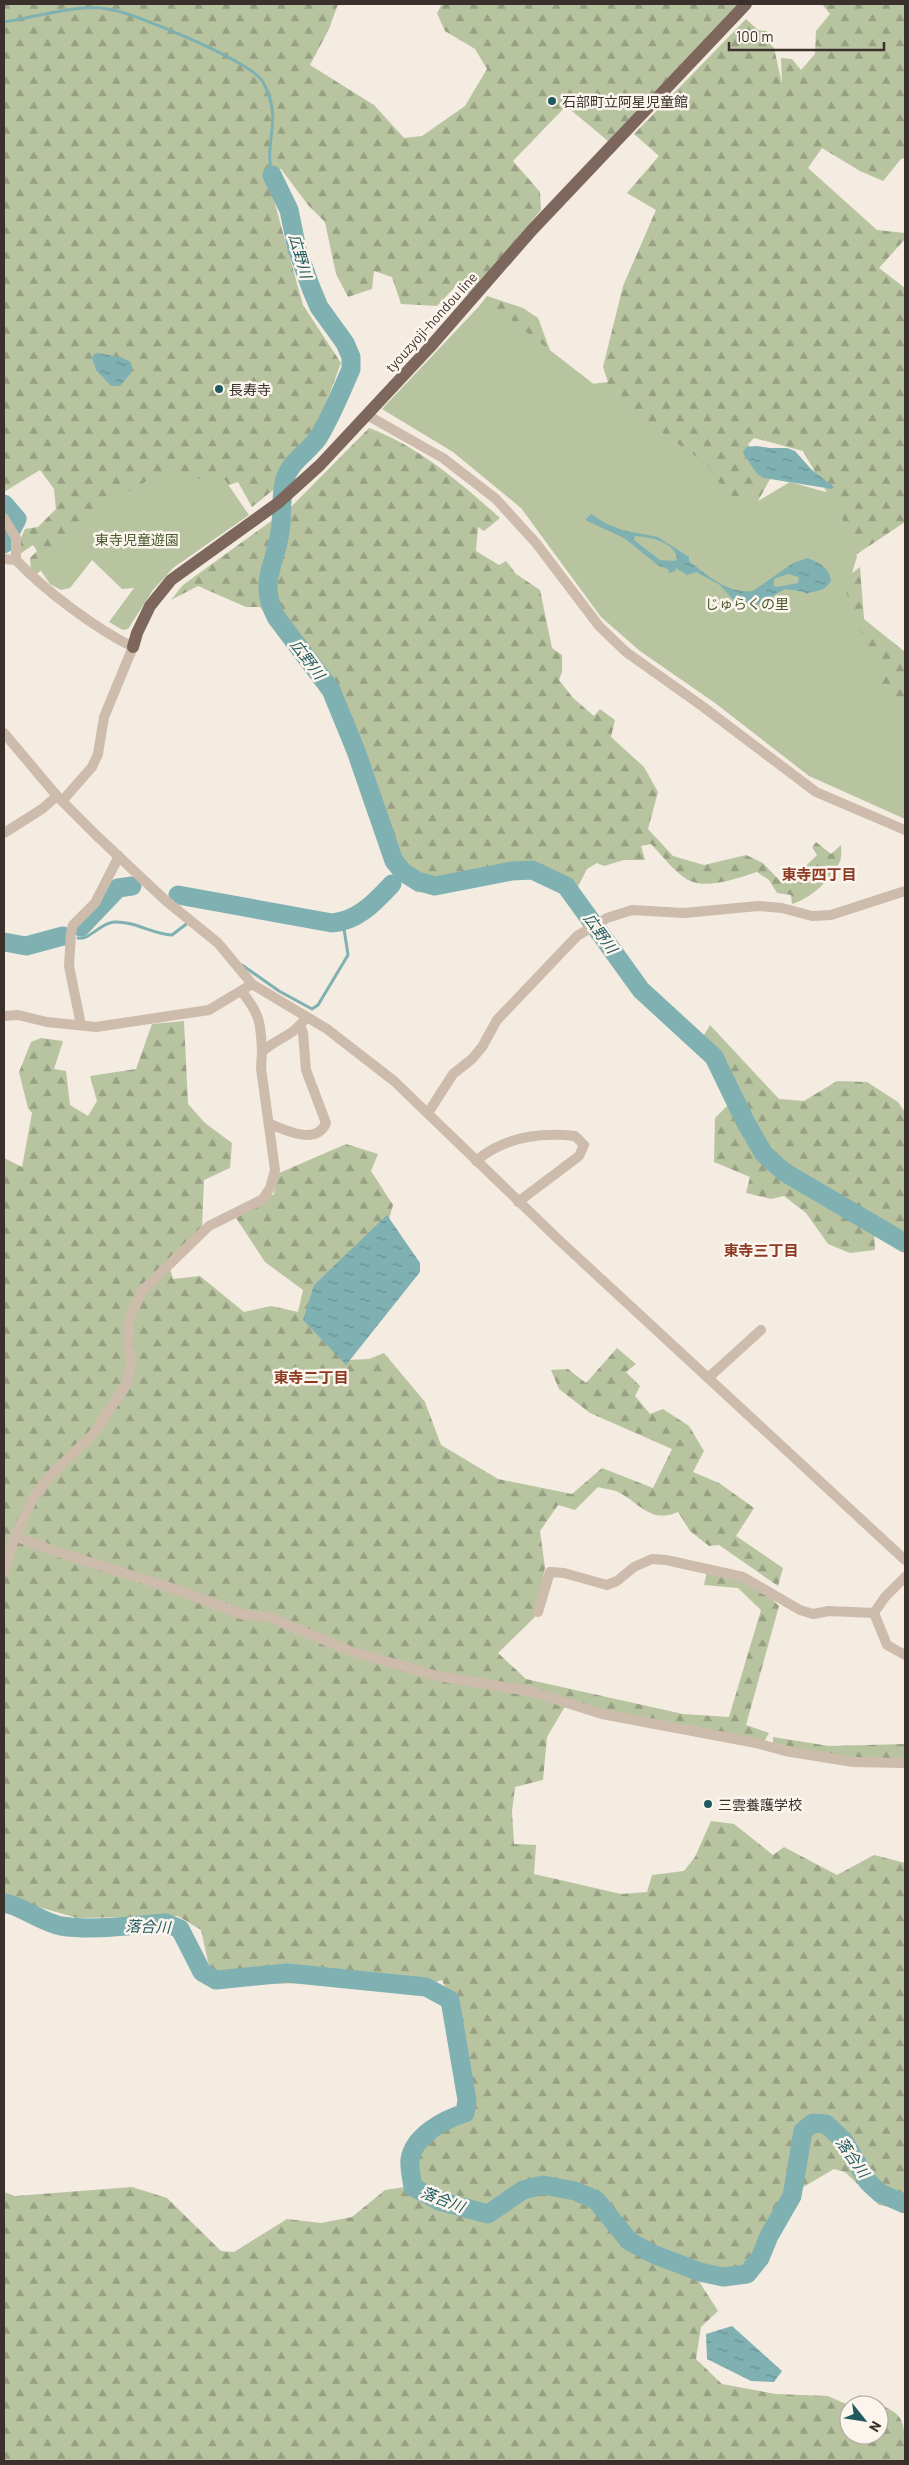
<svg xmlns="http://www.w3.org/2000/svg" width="909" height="2465" font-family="Barlow,'Noto Sans JP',sans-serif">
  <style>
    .forest { fill: url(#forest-firs); fill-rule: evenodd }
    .park { fill: #b8c4a0 }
    .water { fill: url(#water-ripples); fill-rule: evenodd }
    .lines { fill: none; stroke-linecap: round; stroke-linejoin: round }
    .stream { stroke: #7fb0b2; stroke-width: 3 }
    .river { stroke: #7fb0b2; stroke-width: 19 }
    .minor { stroke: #cdbbac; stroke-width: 10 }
    .major { stroke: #7d675c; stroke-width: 12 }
    .poi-dot { fill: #1f5a5e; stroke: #fbf5ee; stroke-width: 2 }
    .labels { text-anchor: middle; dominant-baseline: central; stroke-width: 5; stroke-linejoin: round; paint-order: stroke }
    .poi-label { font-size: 14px; fill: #3b302b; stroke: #fbf5ee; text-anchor: start }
    .street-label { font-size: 14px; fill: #3b302b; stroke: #fbf5ee }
    .park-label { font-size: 14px; fill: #4a5a2e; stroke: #fbf5ee }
    .water-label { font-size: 15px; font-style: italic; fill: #1f5a5e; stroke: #fbf5ee }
    .neighbourhood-label { font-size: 15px; font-weight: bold; fill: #8c3b22; stroke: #fbf5ee }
  </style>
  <defs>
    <pattern id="forest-firs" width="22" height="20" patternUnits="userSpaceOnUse" patternTransform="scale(1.25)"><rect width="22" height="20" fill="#b8c4a0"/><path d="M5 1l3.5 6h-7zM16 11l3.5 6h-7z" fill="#97a083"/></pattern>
    <pattern id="water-ripples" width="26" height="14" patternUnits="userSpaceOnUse" patternTransform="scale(1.25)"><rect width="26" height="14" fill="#7fb0b2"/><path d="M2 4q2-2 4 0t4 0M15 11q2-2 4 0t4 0" fill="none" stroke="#699091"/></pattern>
  </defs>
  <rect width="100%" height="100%" fill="#f4ebe1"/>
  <!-- forest -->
  <g class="forest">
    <path d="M4,4H338L329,29L310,65L374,105L404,138L422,136L465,106L487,69L475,49L445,31L437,13L442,4H738L608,141L566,106L513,161L540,192L541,210L469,295L455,287L437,306L401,304L392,277L374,271L372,289L348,297L336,274L325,222L308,205L281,169L269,173L275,204L303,305L341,363L312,440L273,490L252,507L238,482L76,536L36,575L31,573L30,558L37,551L33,545L20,554V540L25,529L38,527L56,509L54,489L40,470L4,492Z"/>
    <path d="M822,4H905V158L901,159L883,181L860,171L822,148L808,168L877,230L905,233V239L879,268L905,288V522L848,560L833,503L803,451L754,438L748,444L770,479L752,512L455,338L487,296L523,308L538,318L554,361L583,385L608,382L603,367L623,286L656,210L627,193L659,156L634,134L746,19L758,30L767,31V41L774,48L782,84L781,58L792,59L801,70L815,54L816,31L830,14Z"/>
    <path d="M369,428C418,446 461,483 500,518L484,531L478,527L476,551L499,565L506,561L516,574L540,590L552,648L562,655V672L559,680L573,698L594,716L600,709L615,720L611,737L644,767L658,792L648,829L673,856L704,865L746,855L763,863L781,882L794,878L817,855L812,847L816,842L831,854L841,845C841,850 842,856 840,861C832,879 810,899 792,904L791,895L777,893L769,880L757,872C737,878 708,890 688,880C674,872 662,855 651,844L641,846L645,860H624L604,866L597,863L587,869L576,890L556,875L522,866L482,869L464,877L443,893L416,892L388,867L330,700L260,607H246L198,586L171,600L183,585L292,506Z"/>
    <path d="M4,497L15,513L9,548L4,553Z"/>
    <path d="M860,567L864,619L905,652V715L881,701L829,591Z"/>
    <path d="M184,1021L188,1104L205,1123L232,1143L230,1168L204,1180L202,1228L169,1265L173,1279L200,1276L244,1312L271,1306L298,1312L303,1290L265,1262L236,1218L274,1194L277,1174L346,1144L378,1154L371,1171L393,1205L349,1360L369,1359L384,1353L425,1402L441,1445L498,1479L572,1494L602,1468L653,1488L672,1449L590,1413L559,1389L551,1370L568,1369L586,1383L617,1348L636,1364L626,1372L640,1386L635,1396L650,1414L663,1409L689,1426L704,1451L693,1472L719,1483L754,1508L736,1536L783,1568L778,1586L719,1545L709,1546L690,1531L678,1512C650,1524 640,1503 618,1492C612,1489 604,1489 598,1487L575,1510L558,1505L540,1531L545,1568L535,1617L498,1653L526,1679L683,1714L729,1717L761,1610L738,1588L704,1585L707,1571L744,1573L779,1606L746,1725L769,1733L764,1742L567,1703L547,1737L543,1780L515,1787L512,1812L514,1844L536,1845L534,1874L621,1894L647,1892L652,1875L684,1871L695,1857L711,1821L734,1824L773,1855L784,1847L837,1875L874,1855L905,1863V2209L879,2205L845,2172L834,2169L800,2189L763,2263L739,2283L695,2275L718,2311L701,2327L696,2359L722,2384L776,2394L828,2396L846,2404L860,2395C905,2417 905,2410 905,2461H4V2192L15,2196L132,2187L167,2198L221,2251L234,2252L287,2219L321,2223L352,2217L385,2190L405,2187L409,2151L429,2128L469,2112L459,2019L442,1980L404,1992L328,1983L220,1984L209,1966L201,1930L178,1916L77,1918L4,1897V1158L22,1167L32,1113L28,1108L19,1072L31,1042L41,1038L63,1041L54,1069L66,1071L70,1105L88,1116L97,1101L90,1076L136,1069L152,1024ZM849,2405H879V2435H849Z"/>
    <path d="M710,1025L779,1099L804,1101L837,1081L867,1082L898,1102L905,1112V1249L874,1229L875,1250L850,1253L828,1244L806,1213L784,1196L771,1199L746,1193L750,1177L714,1162L715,1118L728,1105L716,1066L697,1047Z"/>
    <path d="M773,1737L829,1746L905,1744V1759L837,1757L773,1743Z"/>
  </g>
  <!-- park -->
  <g class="park">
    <path d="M485,300L613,399L707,464L726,494L755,503L790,482L833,494L857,557L846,592L882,685L905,708V819L809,776L715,703L640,651L601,617L521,508L453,452L382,409Z"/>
    <path d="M155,476L225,480L249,515L173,568L153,590L128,629L123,630L109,622L134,588L122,589L92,560L70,588L61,590L50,584L37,565L104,506Z"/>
  </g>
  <!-- water -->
  <g class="water">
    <path d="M97,353L120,357L131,362L132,372L120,386H111L96,370L92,358L94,354Z"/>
    <path d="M757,446L770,448H787L795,451L811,469L834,487L832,489L764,478L757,474L743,453L746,447Z"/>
    <path d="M591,514L605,523L622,530L658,537L689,557V561C708,576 728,594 753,591L793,563L807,558C818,562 829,567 831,580C825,593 816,590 806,594L805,592L785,589L755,606L744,607L734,601L720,585L696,572L687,575L676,568L675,571L669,573L668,569L659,566L624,538L585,520ZM635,536C649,537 676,542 677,559L675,561L660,560L634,540ZM788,574L799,577L798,583L777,587L774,586V579Z"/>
    <path d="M387,1215L420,1263V1272L346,1365L303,1320L314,1285Z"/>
    <path d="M732,2326L782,2371L774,2382L751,2381L707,2359L706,2334Z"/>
  </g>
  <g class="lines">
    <!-- stream -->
    <g class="stream">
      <path d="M4,22C30,18 57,10 83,8C92,7 104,8 113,10C139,15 252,62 263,82C284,120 263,140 272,175"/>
      <path d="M399,876L403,872"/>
      <path d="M78,938C90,940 100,923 114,922C135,921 152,934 172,935L189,922"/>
      <path d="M242,965L279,991L312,1009L318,1005L348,955L343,922"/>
    </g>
    <!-- river -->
    <g class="river">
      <path d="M272,175L289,210L297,249L311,288L319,307L345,343L351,357V369C341,392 331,417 318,438C308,452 290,462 285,479C280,496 283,515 280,532C275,566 258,582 276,617L331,690L356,751L394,861L403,872L417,881L435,886L512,871L532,870L566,886L641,990L714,1057L746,1123L764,1154L784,1172L905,1243"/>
      <path d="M4,504L17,519L4,544"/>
      <path d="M178,895L332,923C358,921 375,902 392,884"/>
      <path d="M81,927L118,888L132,886"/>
      <path d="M4,942L26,946L63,936"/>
      <path d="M4,1903C20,1905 41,1922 61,1926C95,1931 132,1925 166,1923L180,1929L202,1972L216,1980L287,1973L426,1987L450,2000L467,2100L465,2113C445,2119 413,2136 410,2160C409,2168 412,2179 413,2187L439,2201L488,2214L523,2190L543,2185L575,2191L596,2200L629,2241L653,2254L700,2272L723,2277L747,2274L760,2258L769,2236L792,2196L803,2131L813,2123L826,2124L844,2141L868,2182L880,2193L905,2204"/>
    </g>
    <!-- minor -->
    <g class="minor">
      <path d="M367,415L443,458L496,499L536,543L599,626L626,652L702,706L816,792L905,830"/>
      <path d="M4,518L16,538V560C44,590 96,629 133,647L104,717L98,754L92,767L63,800"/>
      <path d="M4,559L16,560"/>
      <path d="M4,733L57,796L97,836L165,900L218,943L252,984L327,1029L394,1081L560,1241L905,1560"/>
      <path d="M4,833L42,809L57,796"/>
      <path d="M242,992C260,1014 261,1024 262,1052"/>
      <path d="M4,1016L18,1015L47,1022L96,1027L209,1010L252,984"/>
      <path d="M81,1025L69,966L71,933L73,925L95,903L119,856"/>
      <path d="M428,1113L453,1074L472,1059L482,1047L497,1020L577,936L607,918L632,910L684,913L758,906L782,908L812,916L831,915L905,891"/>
      <path d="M270,1124C286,1130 316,1146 326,1123L306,1070L303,1033L300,1026"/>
      <path d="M476,1161C504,1137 539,1132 575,1136L584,1145L579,1156L518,1202"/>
      <path d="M708,1378L761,1330"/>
      <path d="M15,1536L54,1551L178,1590L244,1615L269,1617L350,1651L437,1676L529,1691L602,1714L756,1743L785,1751L853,1762L905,1763"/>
      <path d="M4,1571L15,1536L33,1498L50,1476L95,1432L127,1383L131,1365L128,1342L129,1320L142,1291L209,1226L263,1199L270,1188L275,1170L261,1068L262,1052C276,1038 295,1036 306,1017"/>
      <path d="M538,1612L550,1572L564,1573L607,1585L617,1581L634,1567L652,1559L666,1560L743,1577L800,1610L813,1614L829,1611L874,1613"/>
      <path d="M874,1613L887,1645L905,1655"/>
      <path d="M874,1613L885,1597L905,1577"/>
    </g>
    <!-- major -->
    <path class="major" d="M133,647L137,633L150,606L171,580L278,503L320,465L430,347L532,230L746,4"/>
  </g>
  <!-- markers -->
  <g class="poi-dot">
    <circle cx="552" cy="101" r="5"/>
    <circle cx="219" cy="389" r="5"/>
    <circle cx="708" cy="1804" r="5"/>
  </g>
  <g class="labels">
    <!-- poi labels -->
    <g class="poi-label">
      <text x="562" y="101">石部町立阿星児童館</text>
      <text x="229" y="389">長寿寺</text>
      <text x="718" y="1804">三雲養護学校</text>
    </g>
    <!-- street labels -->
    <g class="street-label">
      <text transform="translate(431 322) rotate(-48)">tyouzyoji-hondou line</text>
    </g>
    <!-- park labels -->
    <g class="park-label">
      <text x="137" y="539">東寺児童遊園</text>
      <text x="747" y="603">じゅらくの里</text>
    </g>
    <!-- water labels -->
    <g class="water-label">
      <text transform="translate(301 256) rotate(74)">広野川</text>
      <text transform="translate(308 659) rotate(53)">広野川</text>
      <text transform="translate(601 933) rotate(54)">広野川</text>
      <text transform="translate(148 1926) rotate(2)">落合川</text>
      <text transform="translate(853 2157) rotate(55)">落合川</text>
      <text transform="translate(443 2199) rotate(21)">落合川</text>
    </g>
    <!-- neighbourhood labels -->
    <g class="neighbourhood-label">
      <text x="819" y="874">東寺四丁目</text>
      <text x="761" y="1250">東寺三丁目</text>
      <text x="311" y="1377">東寺二丁目</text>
    </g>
  </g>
  <!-- border -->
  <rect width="909" height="2465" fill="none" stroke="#3b302b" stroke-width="10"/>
  <!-- north arrow -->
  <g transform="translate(864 2420) rotate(120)"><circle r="24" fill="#fbf5ee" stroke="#aea6a0"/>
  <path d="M0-4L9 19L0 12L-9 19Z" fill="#1f5a5e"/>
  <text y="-8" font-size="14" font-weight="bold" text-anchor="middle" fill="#3b302b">N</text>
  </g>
  <!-- scale -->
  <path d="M729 42v8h155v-8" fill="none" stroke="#3b302b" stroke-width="2.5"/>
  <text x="736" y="42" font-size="15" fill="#3b302b" stroke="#fbf5ee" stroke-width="4" paint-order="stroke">100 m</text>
</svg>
